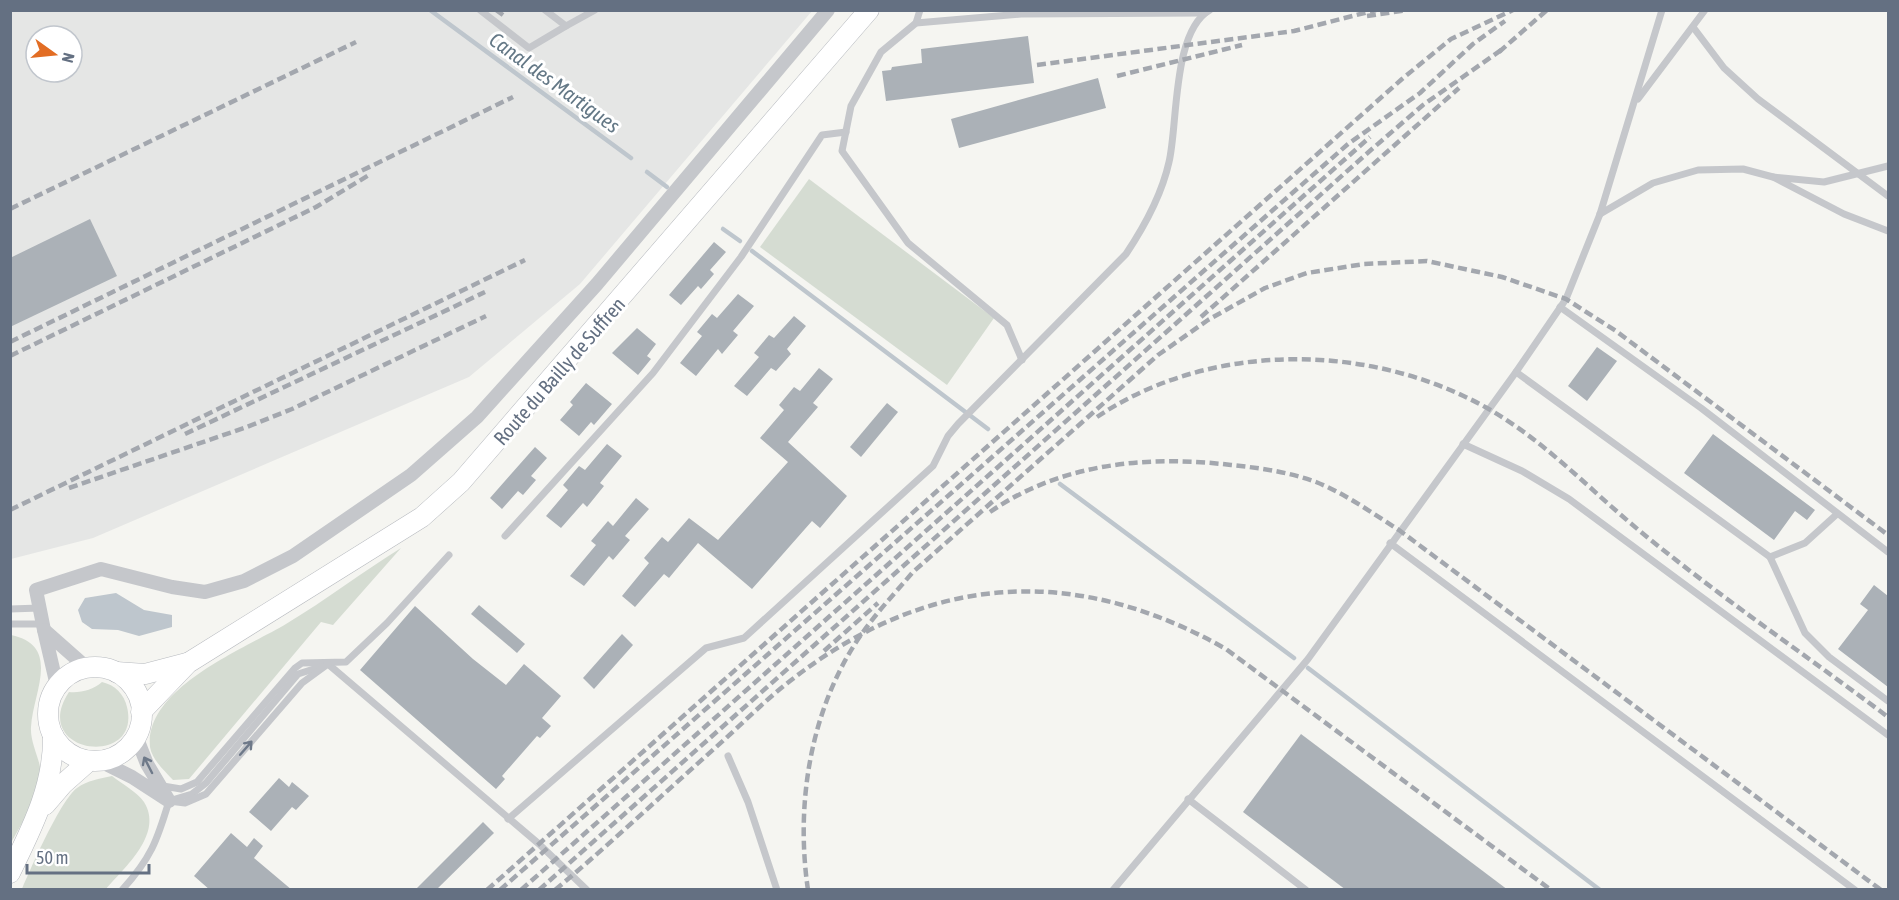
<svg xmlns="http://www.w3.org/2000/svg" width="1899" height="900" font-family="'Asap Condensed',sans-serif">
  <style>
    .built { fill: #e5e6e5; fill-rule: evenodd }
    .green { fill: #d5dcd2 }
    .water { fill: #bec6cd }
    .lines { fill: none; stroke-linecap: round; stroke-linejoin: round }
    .stream { stroke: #bec6cd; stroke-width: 4.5 }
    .building { fill: #abb1b7 }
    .secondary-casing { stroke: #b7babf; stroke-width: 21 }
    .lane { stroke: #c5c7cb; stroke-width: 7 }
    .street { stroke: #c5c7cb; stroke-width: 14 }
    .secondary { stroke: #fff; stroke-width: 20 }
    .rail { stroke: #a3a7ae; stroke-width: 4.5; stroke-dasharray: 9 4.5; stroke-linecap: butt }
    .oneway { stroke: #6e7989 }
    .labels { text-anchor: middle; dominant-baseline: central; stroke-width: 6; stroke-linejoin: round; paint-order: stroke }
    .street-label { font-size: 20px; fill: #647082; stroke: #fff }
    .water-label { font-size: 21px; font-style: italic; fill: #647886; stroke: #fff }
  </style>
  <rect width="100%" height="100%" fill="#f5f5f1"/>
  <!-- built -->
  <path class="built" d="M11,11H812L580,284L469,377L93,538L11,559ZM36,36H72V72H36Z"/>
  <!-- green -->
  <g class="green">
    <path d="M809,179L994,318L947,385L760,247Z"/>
    <path d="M401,548L333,625L321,622L189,779L173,780C165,771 152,760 150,747C144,688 246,648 286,624C326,600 362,572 401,548Z"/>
    <path d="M11,635C62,646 33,692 31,727C30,742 39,757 41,772C42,790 20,827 11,843Z"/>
    <path d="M102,682C115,685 124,694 127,707C142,769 28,754 69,692C81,693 93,690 102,682Z"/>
    <path d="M112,776C122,784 137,792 144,802C164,834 124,868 106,889H22C31,868 60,801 77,788C88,780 99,779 112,776Z"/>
  </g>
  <!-- water -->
  <path class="water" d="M116,593L144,610L172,615V627L139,636L118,630L92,629L82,622L78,610L85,598Z"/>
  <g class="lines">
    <!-- stream -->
    <g class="stream">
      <path d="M430,10L631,158"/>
      <path d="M647,172L667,187"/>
      <path d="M723,229L740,241"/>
      <path d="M752,251L988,429"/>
      <path d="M1060,484L1294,658"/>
      <path d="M1308,668L1600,890"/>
    </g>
  </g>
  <!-- building -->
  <g class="building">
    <path d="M1028,36L1034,83L886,101L882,71L891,70L892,67L922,63L921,49Z"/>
    <path d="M1098,78L1106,108L959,148L951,119Z"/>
    <path d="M90,219L117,276L10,327V258Z"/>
    <path d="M714,242L726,252L710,270L714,274L701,289L698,286L681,305L669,295Z"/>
    <path d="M738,294L754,306L733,331L738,335L722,354L718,349L696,376L680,363L702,336L697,332L712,314L717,318Z"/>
    <path d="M794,316L806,326L787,349L791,354L776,371L771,368L747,396L734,386L759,357L754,353L769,335L774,338Z"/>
    <path d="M637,328L656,344L647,356L651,359L638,375L612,353Z"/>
    <path d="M1597,347L1617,361L1587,401L1568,386Z"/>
    <path d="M819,368L833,379L813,403L818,407L788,442L847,496L820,528L812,521L752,589L698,543L669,578L664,574L635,607L622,596L649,563L644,558L662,537L668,542L689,518L718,540L788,462L760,438L784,410L779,405L794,387L800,391Z"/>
    <path d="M586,383L612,404L594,425L591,422L579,436L560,420L573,405L570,402Z"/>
    <path d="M887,403L898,412L861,457L850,447Z"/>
    <path d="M1713,434L1815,510L1807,520L1795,511L1774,540L1684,473Z"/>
    <path d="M607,444L622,456L600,483L604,486L587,507L583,503L561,528L546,516L568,490L563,485L579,466L585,470Z"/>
    <path d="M535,447L547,458L531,476L536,480L523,495L518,491L502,509L490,498Z"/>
    <path d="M636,498L649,509L625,536L630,540L613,560L609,556L584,586L570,576L596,545L591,541L608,521L613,526Z"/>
    <path d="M1874,585L1888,596V687L1838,649L1868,610L1860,604Z"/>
    <path d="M479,605L525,644L517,653L471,614Z"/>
    <path d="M415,606L473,659L506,685L524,664L561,696L542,718L551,726L540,738L537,736L502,776L505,779L496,789L360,670Z"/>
    <path d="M622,634L633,645L594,689L583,678Z"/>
    <path d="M1301,734L1508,890H1346L1243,812Z"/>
    <path d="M279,778L289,787L292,782L309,796L296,810L292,807L271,831L249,812Z"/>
    <path d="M483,822L494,833L436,890H415Z"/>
    <path d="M231,833L247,847L254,838L263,846L254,858L292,890H210L194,876Z"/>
  </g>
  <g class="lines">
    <!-- secondary casing -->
    <g class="secondary-casing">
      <g id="secondary">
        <circle cx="95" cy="714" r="47"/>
        <path d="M116,672L145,674L187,663"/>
        <path d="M141,712L188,663L422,517L461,482L869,10"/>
        <path d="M45,805L63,784L89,761"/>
        <path d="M10,873C32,828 54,786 53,735"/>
      </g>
    </g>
    <!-- lane -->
    <g class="lane">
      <path d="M480,10L529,48L566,26"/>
      <path d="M545,10L566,26L595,10"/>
      <path d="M916,23L920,10"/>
      <path d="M1693,27L1724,68L1758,99L1888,196"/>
      <path d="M1638,99L1705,10"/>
      <path d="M1888,166L1824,182L1773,177L1844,214L1888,231"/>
      <path d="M1600,214L1653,183L1698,170L1743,169L1773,177"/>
      <path d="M1560,307L1701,408L1888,552"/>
      <path d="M1022,360L1007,325L908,243L842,151L851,106L881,52L916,23L1021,14L1205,13"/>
      <path d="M1516,372L1770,557L1805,543L1837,514"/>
      <path d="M1463,444L1522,471L1569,499L1888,735"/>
      <path d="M505,536L653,373L741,257L822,135L846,132"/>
      <path d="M1390,543L1855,890"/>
      <path d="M1770,557L1805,633L1829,657L1888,701"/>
      <path d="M10,609L40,608"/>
      <path d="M10,624H43"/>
      <path d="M328,664L539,844L587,890"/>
      <path d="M728,756L748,802L777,890"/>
      <path d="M163,786L181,789L197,782L295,668L302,663L346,662L387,623L449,555"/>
      <path d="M1188,799L1306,890"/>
      <path d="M172,800L192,794L206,783L298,674L320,667"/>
      <path d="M169,801L185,803L206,794L302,683L328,664"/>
      <path d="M508,819L706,648L744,638L933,466L948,436L958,424L1126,254C1144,227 1162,194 1169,162C1178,125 1172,31 1210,10"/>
      <path d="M122,890C151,858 157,841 169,801"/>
      <path d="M1113,890L1308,659L1516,372L1566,299L1600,214L1662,10"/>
    </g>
    <!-- street -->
    <g class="street">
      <path d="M44,630L36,590L101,569L172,587L205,592L244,581L293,556L411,475L477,417L597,284L828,10"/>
      <path d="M57,686L44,630L87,668"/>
      <path d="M100,761L132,777L169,801L147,764L136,736"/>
    </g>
    <!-- secondary -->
    <use href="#secondary" class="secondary"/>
    <!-- rail -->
    <g class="rail">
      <path d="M496,10L503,15"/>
      <path d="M1367,16L1407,10"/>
      <path d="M1499,52L1547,10"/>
      <path d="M1037,65L1294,31L1376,10"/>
      <path d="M1117,76L1242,45"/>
      <path d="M10,209L356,42"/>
      <path d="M1201,317L1459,88"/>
      <path d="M10,342L513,97"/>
      <path d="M10,356L316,207L369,175"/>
      <path d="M1097,417C1210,341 1369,342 1487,408C1545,441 1590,490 1641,532C1720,597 1807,656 1888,717"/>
      <path d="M185,434L485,292"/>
      <path d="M69,488L247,427L292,409L486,316"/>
      <path d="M10,510L525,260"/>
      <path d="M990,512C1061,463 1148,455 1231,465C1260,468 1289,472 1316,482C1346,494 1372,513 1399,530L1881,890"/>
      <path d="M824,651L878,603"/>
      <path d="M487,890L1402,79L1451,39L1513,10"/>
      <path d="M500,890L1348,144L1420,93L1473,44L1505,21"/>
      <path d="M521,890L1370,137"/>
      <path d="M539,890L1372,149L1423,105L1504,48"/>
      <path d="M555,890C610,844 662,795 715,748C740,726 764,701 790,681C928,573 1074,563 1226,649L1551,890"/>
      <path d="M808,890C795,802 811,705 863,632C878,611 896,592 913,572L1158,355L1208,320L1265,288L1307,273L1364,264L1427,261L1502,277L1566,299L1616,331L1888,535"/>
    </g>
  </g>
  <!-- one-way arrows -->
  <defs><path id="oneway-shaft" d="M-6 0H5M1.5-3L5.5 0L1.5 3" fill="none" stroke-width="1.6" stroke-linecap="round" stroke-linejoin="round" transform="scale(1.5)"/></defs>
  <g class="oneway">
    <use href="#oneway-shaft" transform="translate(246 748) rotate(-49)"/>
    <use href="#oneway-shaft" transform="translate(148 765) rotate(-117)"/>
  </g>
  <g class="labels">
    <!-- street labels -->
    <g class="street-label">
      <text transform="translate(559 371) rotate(-49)">Route du Bailly de Suffren</text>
    </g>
    <!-- water labels -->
    <g class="water-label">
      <text transform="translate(555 82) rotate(36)">Canal des Martigues</text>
    </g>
  </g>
  <!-- border -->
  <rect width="1899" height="900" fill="none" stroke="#647082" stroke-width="24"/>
  <!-- north arrow -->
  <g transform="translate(54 54) rotate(105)"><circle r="28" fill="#ffffff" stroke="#c1c6cd" stroke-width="1.5"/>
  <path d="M0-4.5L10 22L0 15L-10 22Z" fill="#e26d24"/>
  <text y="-9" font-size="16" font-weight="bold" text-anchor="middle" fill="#647082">N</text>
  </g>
  <!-- scale -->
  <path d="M27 864v9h122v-9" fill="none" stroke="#647082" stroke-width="3"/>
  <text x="36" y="864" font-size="18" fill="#647082" stroke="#ffffff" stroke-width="4.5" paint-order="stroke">50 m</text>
</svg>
